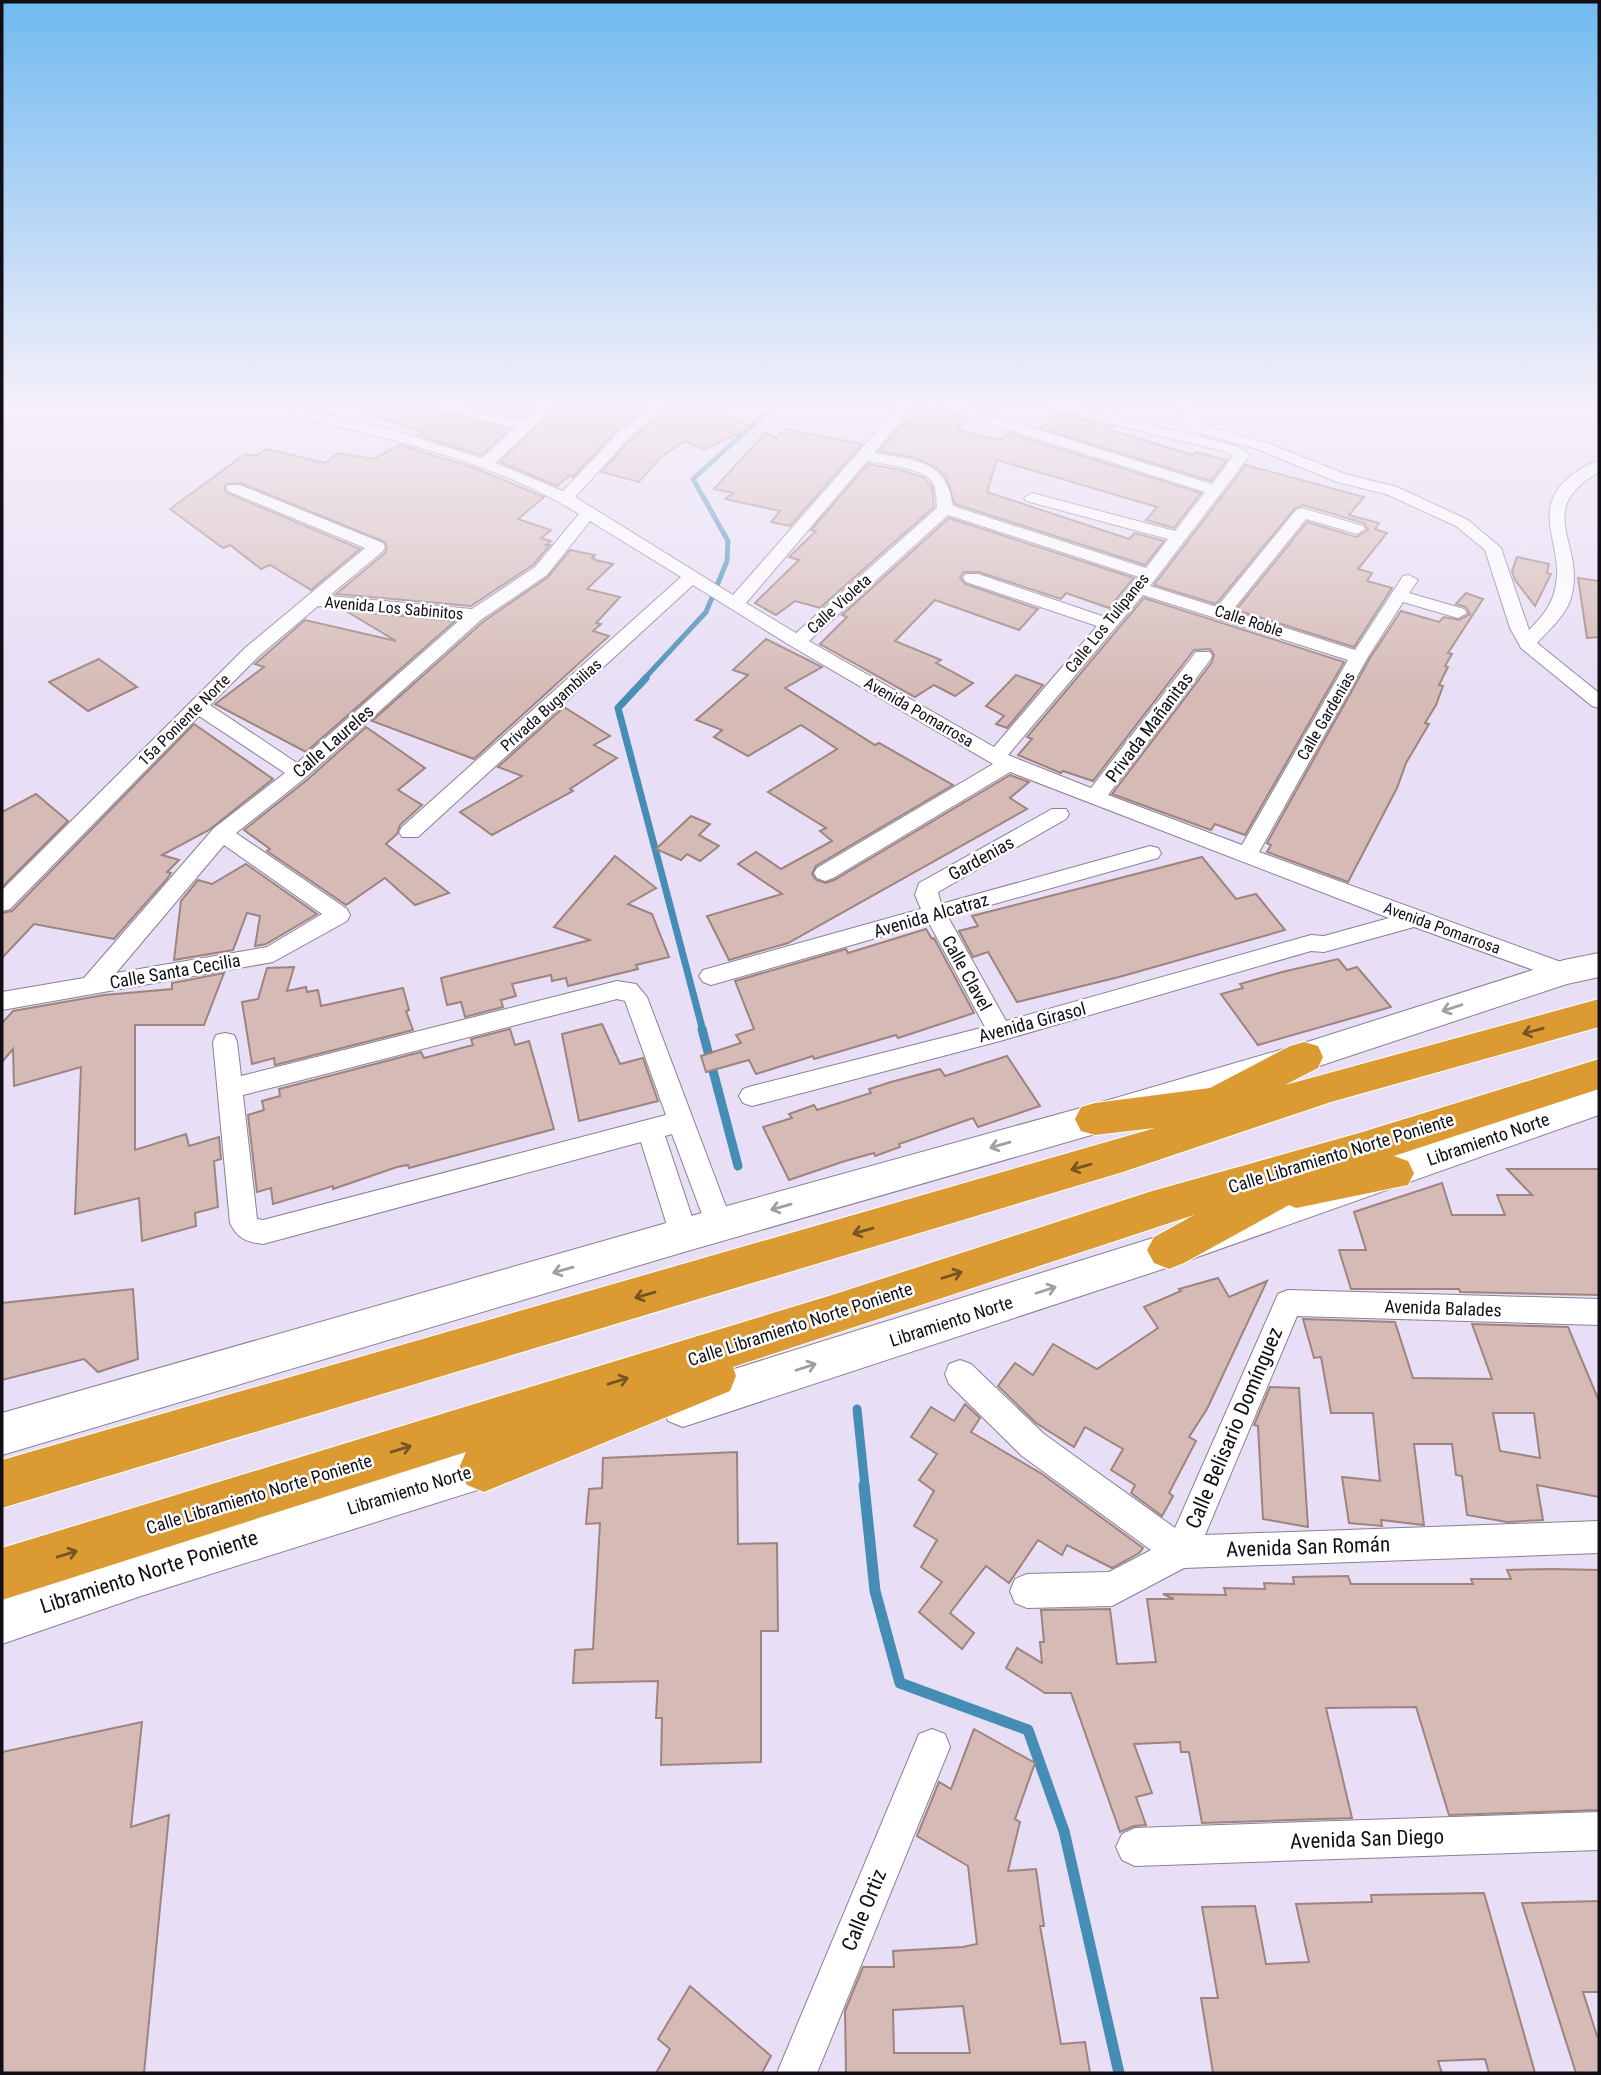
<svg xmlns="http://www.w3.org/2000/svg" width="1601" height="2075" font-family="'Roboto Condensed',sans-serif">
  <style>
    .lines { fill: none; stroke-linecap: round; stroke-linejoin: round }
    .stream-far3 { stroke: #468db6; stroke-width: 5 }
    .stream-far2 { stroke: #468db6; stroke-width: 7 }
    .stream-far1 { stroke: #468db6; stroke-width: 9 }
    .stream { stroke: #468db6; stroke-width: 11 }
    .building { fill: #d5bab5; stroke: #9e8480; stroke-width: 2; fill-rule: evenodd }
    .street-casing { stroke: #898095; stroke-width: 2 }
    .secondary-casing { stroke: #898095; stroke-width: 2 }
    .highway-casing { stroke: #fff; stroke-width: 2 }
    .street { fill: #fff; fill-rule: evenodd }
    .secondary { fill: #fff; fill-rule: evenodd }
    .highway { fill: #dc9b32; fill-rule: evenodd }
    .oneway { stroke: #a09fa2 }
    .oneway2 { stroke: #775424 }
    .labels { text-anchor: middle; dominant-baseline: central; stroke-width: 5; stroke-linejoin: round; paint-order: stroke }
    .far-street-label { font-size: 16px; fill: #120e16; stroke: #fff }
    .street-label { font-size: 18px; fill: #120e16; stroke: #fff }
    .near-street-label { font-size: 21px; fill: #120e16; stroke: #fff }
  </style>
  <rect width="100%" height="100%" fill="#e8def5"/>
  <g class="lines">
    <!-- stream-far3 -->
    <path class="stream-far3" d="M644,679L706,612L727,561L728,541L693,479L772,407"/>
    <!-- stream-far2 -->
    <path class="stream-far2" d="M646,678L618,708L703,1031"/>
    <!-- stream-far1 -->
    <g class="stream-far1">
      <path d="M702,1029L738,1166"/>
      <path d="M857,1409L865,1487"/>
    </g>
    <!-- stream -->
    <path class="stream" d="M864,1485L875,1591L900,1683L1028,1730L1064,1831L1119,2073"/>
  </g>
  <!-- building -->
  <g class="building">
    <path d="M361,407H436L440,413L510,429L481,455L418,435L424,432L360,411Z"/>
    <path d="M472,407H535L522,418Z"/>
    <path d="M556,407H647L618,429L573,477L570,475L557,486L500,462Z"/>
    <path d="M669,407H706L752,427L704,450L685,441L660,458L639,482L601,472L632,439Z"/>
    <path d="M932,408L967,419L956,430L1000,440L1009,433L1201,493L1174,528L1146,520L1157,507L997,460L987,492L1129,539L1135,533L1164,541L1145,565L955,504L946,477L937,468L916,458L879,451L902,425Z"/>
    <path d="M1056,413L1112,427L1110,430L1193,455L1196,452L1227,460L1211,481L1040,428Z"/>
    <path d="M785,429L862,444L790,526L771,522L780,511L725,499L733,493L714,489L765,433L776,438Z"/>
    <path d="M400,445L475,468L544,497L518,519L551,530L541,538L551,541L546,545H550L533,565L471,606L336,594L385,553L387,548L385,542L241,483L226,484L224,489L227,493L360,549L311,590L270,565L261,569L230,545L223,548L170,509L245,454L255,456L267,449L325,463L338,453L373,459Z"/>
    <path d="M868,464L901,470L925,478L932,487L934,507L820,608L795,601L776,615L755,603L799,560L789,557L816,531L811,530Z"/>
    <path d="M1246,465L1364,497L1349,515L1379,523L1375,529L1387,533L1358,569L1372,573L1367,581L1392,588L1354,647L1236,610L1307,522L1356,537L1368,530L1364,523L1303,505L1295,508L1216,604L1154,585Z"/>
    <path d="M949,518L1134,578L1109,608L1066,593L1061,599L979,572H964L960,578L965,584L1038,609L1019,630L935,600L895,641L941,660L936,663L973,683L955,696L934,685L915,697L820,644L847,617L842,615Z"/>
    <path d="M570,550L595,555L592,558L596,560L613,564L587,589L620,597L596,623L601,624L593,631L609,636L474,759L372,721L484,621L548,577Z"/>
    <path d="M1517,557L1549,564L1547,573L1551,574L1535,606L1515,580L1512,571Z"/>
    <path d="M1578,578L1599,581V637L1587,638Z"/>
    <path d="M1466,593L1483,599L1448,653L1452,654L1445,666L1448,667L1439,685L1443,686L1436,705L1425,723L1429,724L1406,763L1397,788L1348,882L1267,852L1271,845L1267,843L1370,658L1401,611L1439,622L1444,617L1459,620L1470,614L1466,607L1456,604Z"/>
    <path d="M1144,598L1344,662L1245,835L1215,824L1211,830L1112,794L1212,662L1214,655L1210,649L1194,650L1093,781L1063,771L1061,773L1018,755L1032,739L1027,737Z"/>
    <path d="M346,611L455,621L306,752L215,704L264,667L255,664L305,620L396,641Z"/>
    <path d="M766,639L822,667L785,688L875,745L879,743L953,785L816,866L812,874L816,880L826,883L834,880L1010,775L1029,782L1010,798L1027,809L788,943L729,960L707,916L782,894L738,864L756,852L781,869L832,841L820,831L826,828L768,792L837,749L801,725L748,756L714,737L722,730L696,720L748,675L733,670Z"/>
    <path d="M99,659L137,687L88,711L49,682Z"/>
    <path d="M1016,675L1043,685L1007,728L996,724L1004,716L986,706Z"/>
    <path d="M564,707L610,736L594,745L617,758L570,789L573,791L492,835L460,812L522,776L498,767Z"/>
    <path d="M194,724L273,779L209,830L162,855L179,860L167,872L171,873L167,879L114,939L34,924L2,958V913L12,911Z"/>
    <path d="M366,727L425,768L398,790L422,805L400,825L397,834L386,844L449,893L415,905L385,878L346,905L267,851L270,849L244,830L307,780Z"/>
    <path d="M36,794L68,821L2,887V812Z"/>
    <path d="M691,816L710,824L699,835L719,846L700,861L687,854L681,860L656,849Z"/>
    <path d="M615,856L656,888L628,904L652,914L669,957L636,965L638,969L568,986L566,978L552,981L551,975L512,984L516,996L501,1000L503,1007L465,1017L461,1002L447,1005L441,978L590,940L554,927Z"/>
    <path d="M1202,857L1236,899L1256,894L1285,930L1119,977L1017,1002L988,952L973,957L959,931L978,926L972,916Z"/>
    <path d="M246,864L317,914L266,944L255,946L260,916L247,913L233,950L174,960L181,901L198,880L212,884Z"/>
    <path d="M926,929L932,939L934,938L974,1013L898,1038L896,1035L814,1059L813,1056L756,1074L749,1060L706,1072L701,1056L741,1043L736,1035L754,1029L735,981L846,949L848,953Z"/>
    <path d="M1338,959L1347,970L1357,967L1391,1007L1258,1045L1221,994L1243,988L1240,984L1282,972Z"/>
    <path d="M294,967L287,991L306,987L307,992L318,990L321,1006L403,988L409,1010L406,1011L413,1030L275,1065L274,1058L252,1064L242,1002L258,999L267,968Z"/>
    <path d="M224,973L204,1025H135V1150L186,1134L189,1146L219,1137L221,1159L214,1161L218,1207L195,1213L196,1226L142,1241L139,1198L75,1214L81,1067L14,1086L13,1049L2,1062V1023L13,1011L104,995L172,989V983Z"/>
    <path d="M602,1024L620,1064L643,1058L658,1101L579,1121L562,1034Z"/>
    <path d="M510,1029L515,1045L529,1041L554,1129L409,1168L408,1165L397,1167L333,1189V1186L273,1204L271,1188L257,1192L248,1115L264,1110L262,1101L280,1096L279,1089L421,1052L424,1058L473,1045L471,1039Z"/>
    <path d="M1007,1056L1040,1106L978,1127L973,1118L899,1144L900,1147L875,1156L874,1153L845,1161L789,1180L763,1127L792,1118L789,1114L814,1105L817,1110L871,1093L869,1089L891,1082L940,1069L945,1076Z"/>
    <path d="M1507,1169H1599V1295L1460,1292L1459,1289H1351L1339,1250H1366L1354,1212L1442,1183L1452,1215H1505L1497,1195H1532Z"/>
    <path d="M1218,1278L1229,1297L1267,1281L1207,1409L1189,1437L1196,1441L1169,1493L1173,1496L1162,1516L1131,1493L1135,1485L1111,1470L1123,1449L1085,1427L1074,1447L1036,1423L998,1386L1015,1363L1033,1375L1053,1344L1097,1369L1158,1328L1144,1307L1181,1291L1179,1289Z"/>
    <path d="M133,1289L138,1359L98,1372L84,1359L2,1380V1303Z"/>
    <path d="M1303,1319L1395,1322L1413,1378L1492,1379L1472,1324L1568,1327L1599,1401V1497L1537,1485L1543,1520L1507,1522L1467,1515L1462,1476L1456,1475L1452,1444H1414L1424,1525L1381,1520L1382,1526L1349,1523L1342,1477L1380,1481L1373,1413H1331L1321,1357L1314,1358ZM1493,1413H1534L1540,1458L1500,1451Z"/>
    <path d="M1270,1387L1299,1388L1308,1527L1263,1519L1258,1426L1254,1425Z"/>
    <path d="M965,1404L980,1418L971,1432L1042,1474L1143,1548L1139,1553L1112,1568L1067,1545L1062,1555L1038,1540L1009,1583L986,1566L950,1613L974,1633L962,1649L919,1612L942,1582L921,1567L937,1540L914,1526L934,1491L919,1480L937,1454L911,1437L931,1407L954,1421Z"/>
    <path d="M737,1452L738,1544L777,1543L778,1631H761V1762L661,1765L662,1718H656L658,1681L573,1683L575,1650L593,1649L600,1523L586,1524L589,1489L602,1488L603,1458Z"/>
    <path d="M1552,1569L1599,1570V1810L1449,1815L1416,1707L1326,1708L1352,1818L1202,1823L1189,1752H1181L1180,1742L1134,1744L1152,1793L1136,1797L1146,1825L1134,1826L1120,1832L1071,1693H1045L1006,1668L1017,1648L1042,1663L1040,1642H1044L1041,1610L1110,1609L1117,1664L1156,1662L1147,1599H1174L1163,1594L1226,1595L1224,1588L1265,1589L1264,1583L1294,1584L1293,1577L1348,1576L1351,1584H1473L1471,1579H1511L1507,1570Z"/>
    <path d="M142,1722L131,1827L169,1815L144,2073H2V1752Z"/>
    <path d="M974,1729L1035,1763L1015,1819L1020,1822L1008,1871L1036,1869L1044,1926H1040L1061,2044L1085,2042L1090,2073H846L845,2011L863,1967H894L893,1951L963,1947L977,1944L968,1866L917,1836L939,1782L951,1789ZM963,2006L970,2053H894L893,2010Z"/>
    <path d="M1484,1893L1535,2073H1489L1485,2059L1438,2061L1442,2073H1213L1201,1998H1218L1202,1907L1255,1906L1266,1964L1309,1962L1296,1904L1372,1902L1371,1895Z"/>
    <path d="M1599,1901V1992H1583L1597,2036H1599V2073H1576L1522,1903Z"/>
    <path d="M690,1986L771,2056L762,2073H656L670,2049L658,2039Z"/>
  </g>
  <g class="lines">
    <!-- street casing -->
    <g class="street-casing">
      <g id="street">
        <path d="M439,407H461L523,421L539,407H554L495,463L563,491L620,431L651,407H667L630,437L575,497L733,595L898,407H913L874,453C915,461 946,458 953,506L1146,568L1168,539L1026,501L1024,498L1032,493L1175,531L1205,492L947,410L945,407H965L1212,484L1233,456L1227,452L1054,410L1052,407H1076L1237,446L1250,455L1150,586L1217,607L1296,510L1302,508L1363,526L1365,529L1357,534L1306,519L1232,611L1355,650L1403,576L1409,575L1418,580L1409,593L1464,609L1467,613L1458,618L1403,602L1368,657L1259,852L1572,966L1576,972L1572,978L1564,981L1414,927L1324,952L1311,951L1000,1041L752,1106L743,1103L739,1096L743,1089L752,1086L985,1027L929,923L711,985L703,982L699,976L703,970L921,909L915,895L919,883L1052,809H1066L1069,814L1066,819L938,892L941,904L1150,846L1158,848L1161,853L1158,858L948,917L1006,1021L1311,935L1324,936L1389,918L1010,772L833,878L825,881L817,878L814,873L817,868L993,764L791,646L693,585L418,837H402L399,832L402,827L681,577L590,521L547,575L482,619L305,778L236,833L347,909L350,915L347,921L273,962L2,1010V992L84,978L214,828L285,773L199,716L10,909L2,911V890L245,648L365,548L228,491L226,488L228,485H240L383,543L385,547L383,551L329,596L472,609L535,567L579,514C493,460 388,439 291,415L289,412L296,408L396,431L482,458L515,428L441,410ZM867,461C883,464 921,468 931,480C937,487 936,500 937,508L796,633L746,603ZM948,515L1139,577L1105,617L978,574H966L963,578L966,582L1097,626L994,747L809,641ZM1143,595L1348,660L1242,845L1108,795L1210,660L1212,656L1210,652H1196L1091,788L1008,755ZM318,606L461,619L297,763L210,705L259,656ZM224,845L322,914L267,947L116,973Z"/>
        <path d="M1175,407H1189L1205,426L1267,443L1348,475L1397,487L1468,520L1501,548L1529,630C1543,616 1553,604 1556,584C1563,548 1534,515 1562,484C1571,474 1586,464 1599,461V472C1530,512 1589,545 1570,601C1564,617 1548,631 1537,643L1599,693V708L1592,706L1521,648L1510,628L1485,550L1456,526L1386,494L1337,482L1257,449L1195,432L1182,420Z"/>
        <path d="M617,981L636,984L647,997L733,1225L729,1233L719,1237L709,1233L672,1134L665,1136L698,1235L694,1243L684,1247L674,1243L670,1235L641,1142L263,1244C246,1242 238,1239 230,1223L213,1042L216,1035L225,1033L234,1035L237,1042L241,1076ZM617,999L625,1001L666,1115L263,1220L257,1219L243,1095Z"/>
        <path d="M1288,1290L1599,1299V1325L1297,1316L1205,1535L1599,1521V1553L1184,1568L1112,1606L1027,1608L1015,1603L1010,1591L1015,1579L1027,1574L1109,1572L1151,1550L1022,1456L949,1384L945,1374L949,1364L960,1360L971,1364L1044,1434L1175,1528L1278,1294Z"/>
        <path d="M932,1729L945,1734L950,1747L817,2073H777L919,1734Z"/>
        <path d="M1599,1812V1850L1135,1866L1122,1860L1116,1847L1122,1834L1135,1828Z"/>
      </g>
    </g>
    <!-- secondary casing -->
    <g class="secondary-casing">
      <g id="secondary">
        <path d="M1599,953V977L1567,984L1304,1071L1095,1134L684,1252L2,1455V1413L684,1218L1095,1104L1304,1043L1564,960Z"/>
        <path d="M1599,1086V1115L1169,1267L683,1427L668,1421L661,1406L668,1391L683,1385L1169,1233Z"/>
        <path d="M506,1439L522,1446L528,1461L522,1476L141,1596L2,1644V1596L141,1548Z"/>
      </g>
    </g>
    <!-- highway casing -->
    <g class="highway-casing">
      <g id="highway">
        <path d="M1599,999V1027L1331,1102L1123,1172L2,1508V1460L1155,1128L1095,1135L1081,1131L1075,1119L1081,1107L1095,1103L1210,1088L1290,1046L1304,1042L1318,1046L1323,1057L1318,1068L1285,1085Z"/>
        <path d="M1599,1059V1089L1394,1156L1408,1161L1414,1173L1408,1185L1296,1208L1289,1205L1184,1263L1169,1269L1154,1263L1147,1250L1154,1237L1194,1215L733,1367L736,1376L730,1391L484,1492L467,1485L459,1468L466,1452L2,1600V1548L835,1294L1152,1191L1359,1133Z"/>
      </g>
    </g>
    <!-- street -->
    <use href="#street" class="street"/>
    <!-- secondary -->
    <use href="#secondary" class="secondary"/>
    <!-- highway -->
    <use href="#highway" class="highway"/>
  </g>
  <!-- one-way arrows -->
  <defs><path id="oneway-shaft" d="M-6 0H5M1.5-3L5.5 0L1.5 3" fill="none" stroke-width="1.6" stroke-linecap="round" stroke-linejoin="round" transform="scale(1.75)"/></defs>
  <g class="oneway">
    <use href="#oneway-shaft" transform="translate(1452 1008) rotate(162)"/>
    <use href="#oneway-shaft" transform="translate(1000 1145) rotate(164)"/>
    <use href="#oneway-shaft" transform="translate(781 1207) rotate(164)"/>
    <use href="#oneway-shaft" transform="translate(563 1270) rotate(164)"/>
    <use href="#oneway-shaft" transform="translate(1046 1290) rotate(-18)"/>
    <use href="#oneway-shaft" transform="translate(806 1367) rotate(-18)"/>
  </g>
  <g class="oneway2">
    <use href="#oneway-shaft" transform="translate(1533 1031) rotate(165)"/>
    <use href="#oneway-shaft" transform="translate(1081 1167) rotate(164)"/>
    <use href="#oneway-shaft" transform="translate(863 1231) rotate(164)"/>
    <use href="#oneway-shaft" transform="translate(952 1275) rotate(-18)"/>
    <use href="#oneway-shaft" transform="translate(645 1295) rotate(164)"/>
    <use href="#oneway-shaft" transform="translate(618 1381) rotate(-17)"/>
    <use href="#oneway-shaft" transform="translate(401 1449) rotate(-17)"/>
    <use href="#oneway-shaft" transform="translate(67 1554) rotate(-17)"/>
  </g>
  <!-- sky -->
  <linearGradient id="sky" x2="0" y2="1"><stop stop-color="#70baf0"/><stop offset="0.58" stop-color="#f5f0fa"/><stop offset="1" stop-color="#f5f0fa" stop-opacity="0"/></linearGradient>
  <rect width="1601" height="697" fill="url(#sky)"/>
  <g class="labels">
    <!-- far-street labels -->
    <g class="far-street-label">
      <text transform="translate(839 604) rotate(-42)">Calle Violeta</text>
      <text transform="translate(394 608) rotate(5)">Avenida Los Sabinitos</text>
      <text transform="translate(1249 621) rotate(18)">Calle Roble</text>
      <text transform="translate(1107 623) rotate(-51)">Calle Los Tulipanes</text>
      <text transform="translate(551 705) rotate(-42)">Privada Bugambilias</text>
      <text transform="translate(919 712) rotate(30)">Avenida Pomarrosa</text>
      <text transform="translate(1326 716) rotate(-60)">Calle Gardenias</text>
      <text transform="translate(184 720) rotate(-45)">15a Poniente Norte</text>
      <text transform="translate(1442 928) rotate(20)">Avenida Pomarrosa</text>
    </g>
    <!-- street labels -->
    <g class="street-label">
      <text transform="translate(1149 727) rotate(-53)">Privada Mañanitas</text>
      <text transform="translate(333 741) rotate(-41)">Calle Laureles</text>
      <text transform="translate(981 858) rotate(-29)">Gardenias</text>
      <text transform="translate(931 915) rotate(-16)">Avenida Alcatraz</text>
      <text transform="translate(175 971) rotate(-10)">Calle Santa Cecilia</text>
      <text transform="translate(967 973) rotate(61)">Calle Clavel</text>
      <text transform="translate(1032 1022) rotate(-15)">Avenida Girasol</text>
      <text transform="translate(1488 1139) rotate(-19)">Libramiento Norte</text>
      <text transform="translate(1341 1153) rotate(-17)">Calle Libramiento Norte Poniente</text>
      <text transform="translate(1443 1308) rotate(2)">Avenida Balades</text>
      <text transform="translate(951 1321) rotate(-18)">Libramiento Norte</text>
      <text transform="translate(800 1324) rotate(-18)">Calle Libramiento Norte Poniente</text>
      <text transform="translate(409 1490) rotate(-17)">Libramiento Norte</text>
      <text transform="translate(259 1494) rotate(-17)">Calle Libramiento Norte Poniente</text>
    </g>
    <!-- near-street labels -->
    <g class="near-street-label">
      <text transform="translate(1234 1428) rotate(-67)">Calle Belisario Domínguez</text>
      <text transform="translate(1308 1547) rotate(-2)">Avenida San Román</text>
      <text transform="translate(149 1572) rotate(-18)">Libramiento Norte Poniente</text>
      <text transform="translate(1367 1839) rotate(-2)">Avenida San Diego</text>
      <text transform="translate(864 1910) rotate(-68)">Calle Ortiz</text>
    </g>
  </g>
  <!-- border -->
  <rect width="1601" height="2075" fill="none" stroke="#120e16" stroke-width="7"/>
</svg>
